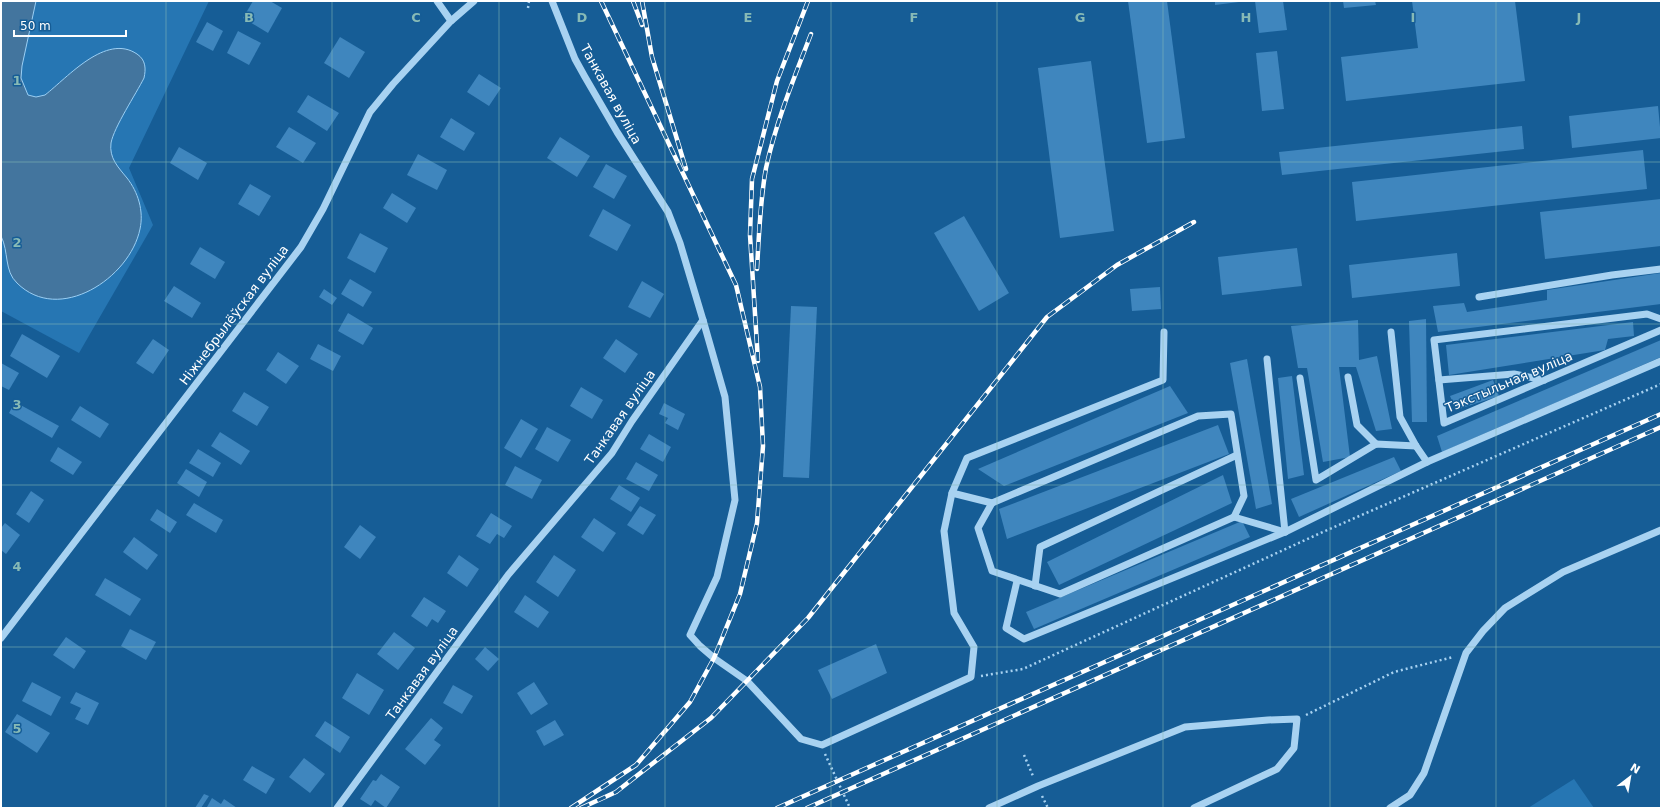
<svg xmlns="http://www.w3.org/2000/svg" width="1662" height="809" font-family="'DejaVu Sans',sans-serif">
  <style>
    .green { fill: #2676b3 }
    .water { fill: #43759e; stroke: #9bcff4 }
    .building { fill: #3f86be }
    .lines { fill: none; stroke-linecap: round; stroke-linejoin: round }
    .path { stroke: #a8d2f1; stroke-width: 2.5; stroke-dasharray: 2 3; stroke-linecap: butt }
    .minor { stroke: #a8d2f1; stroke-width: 7 }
    .rail-casing { stroke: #fff; stroke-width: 4.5 }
    .rail { stroke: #165d96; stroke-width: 3; stroke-dasharray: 9; stroke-linecap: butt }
    .grid { fill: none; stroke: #87bab6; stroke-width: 1; stroke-opacity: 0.55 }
    .labels { text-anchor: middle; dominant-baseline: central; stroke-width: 3; stroke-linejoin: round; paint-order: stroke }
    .street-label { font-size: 13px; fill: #fff; stroke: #165d96 }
    .grid-label { font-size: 13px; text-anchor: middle; font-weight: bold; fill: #87bab6; stroke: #165d96; stroke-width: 3; stroke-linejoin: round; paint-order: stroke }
  </style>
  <rect width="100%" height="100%" fill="#165d96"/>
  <!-- green -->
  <g class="green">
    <path d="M1,1H209L129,168L153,225L79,353L1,311Z"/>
    <path d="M1574,779L1594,808H1528Z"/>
  </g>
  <!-- water -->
  <path class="water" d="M1,1H36L22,66L21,78L28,95L36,97L45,95C68,77 106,33 137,54C146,60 146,69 144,78C136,94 114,127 111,143C109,158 118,167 127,178C138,192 144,211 140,229C130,278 59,325 17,283C4,271 9,252 1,236Z"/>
  <!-- building -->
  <g class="building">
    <path d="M253,1H270L282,8L268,33L243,18Z"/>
    <path d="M1128,1H1167L1185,138L1147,143Z"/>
    <path d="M1215,1H1239V2L1215,5Z"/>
    <path d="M1255,1H1283L1287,30L1259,33Z"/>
    <path d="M1343,1H1375L1376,5L1344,8Z"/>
    <path d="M1412,1H1515L1525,81L1346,101L1341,57L1418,48Z"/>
    <path d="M207,22L223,31L213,51L196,42Z"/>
    <path d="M238,31L261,43L249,65L227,53Z"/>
    <path d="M340,37L365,52L349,78L324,63Z"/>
    <path d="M1277,51L1284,109L1262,111L1256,53Z"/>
    <path d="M1091,61L1114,231L1060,238L1038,68Z"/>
    <path d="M479,74L501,88L489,106L467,92Z"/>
    <path d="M308,95L339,113L327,131L297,112Z"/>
    <path d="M1658,106L1661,138L1572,148L1569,116Z"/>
    <path d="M451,118L475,133L464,151L440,137Z"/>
    <path d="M1522,126L1524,149L1282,175L1279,152Z"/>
    <path d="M289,127L316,143L303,163L276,147Z"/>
    <path d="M560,137L590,156L577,177L547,158Z"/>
    <path d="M179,147L207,163L198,180L170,163Z"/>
    <path d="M1643,150L1647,189L1356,221L1352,182Z"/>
    <path d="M418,154L447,170L437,190L407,175Z"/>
    <path d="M606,164L627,176L614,199L593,187Z"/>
    <path d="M250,184L271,196L259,216L238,204Z"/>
    <path d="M392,193L416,208L407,223L383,208Z"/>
    <path d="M1661,199V246L1545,259L1540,212Z"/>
    <path d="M603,209L631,225L617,251L589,236Z"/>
    <path d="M964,216L1009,293L979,311L934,233Z"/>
    <path d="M360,233L388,248L375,273L347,258Z"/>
    <path d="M200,247L225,262L215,279L190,264Z"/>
    <path d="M1297,248L1302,286L1222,295L1218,257Z"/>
    <path d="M1457,253L1460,286L1352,298L1349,265Z"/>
    <path d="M1661,273V304L1438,332L1433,306L1464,303L1467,312L1547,300V290Z"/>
    <path d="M350,279L372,292L363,307L341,294Z"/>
    <path d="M642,281L664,294L650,318L628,307Z"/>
    <path d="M174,286L201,303L192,318L164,301Z"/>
    <path d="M1160,287L1161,309L1132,311L1130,289Z"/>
    <path d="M324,289L337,298L332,305L319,297Z"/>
    <path d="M791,306L817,307L809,478L783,477Z"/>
    <path d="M348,313L373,328L363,345L338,331Z"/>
    <path d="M1426,319L1427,422H1412L1409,321Z"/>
    <path d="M1358,320L1359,360L1377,356L1392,429L1376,431L1356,367H1339L1350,457L1323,462L1307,368H1298L1291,326Z"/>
    <path d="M1633,322L1634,336L1608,339L1605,350L1449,375L1446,345Z"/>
    <path d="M22,334L60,356L47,378L10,356Z"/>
    <path d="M153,339L169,350L153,374L136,363Z"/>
    <path d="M616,339L638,354L625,373L603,358Z"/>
    <path d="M1661,340V357L1442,452L1437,436Z"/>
    <path d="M318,344L341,356L333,371L310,359Z"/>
    <path d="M278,352L299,366L286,384L266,370Z"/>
    <path d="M1247,359L1272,504L1256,509L1230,363Z"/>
    <path d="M1,363L19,373L9,390L1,386Z"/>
    <path d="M1292,376L1304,475L1288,479L1278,378Z"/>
    <path d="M1493,380L1499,396L1456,410L1450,396Z"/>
    <path d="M1170,386L1188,413L1004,486L978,469Z"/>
    <path d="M581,387L603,400L592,419L570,406Z"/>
    <path d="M244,392L269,407L257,426L232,411Z"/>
    <path d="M15,402L59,426L52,438L9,413Z"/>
    <path d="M664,403L685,414L678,430L665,423L668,418L659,414Z"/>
    <path d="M80,406L109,424L100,438L71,420Z"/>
    <path d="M521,419L538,429L521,458L504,448Z"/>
    <path d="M1218,425L1229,454L1007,539L999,509Z"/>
    <path d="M547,427L571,440L558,462L535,449Z"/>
    <path d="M220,432L250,451L241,465L211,446Z"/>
    <path d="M649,434L671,447L663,462L640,449Z"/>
    <path d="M58,447L82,462L73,475L50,461Z"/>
    <path d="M198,449L221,463L213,477L189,463Z"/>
    <path d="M1394,457L1401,471L1299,517L1291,499Z"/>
    <path d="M636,462L658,475L649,491L626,479Z"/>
    <path d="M515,466L542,480L532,499L505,485Z"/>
    <path d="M186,469L207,482L199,497L177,483Z"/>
    <path d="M1223,475L1232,503L1059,585L1047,562Z"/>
    <path d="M619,485L640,498L631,512L610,499Z"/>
    <path d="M31,491L44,500L29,523L16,514Z"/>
    <path d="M194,503L223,520L216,533L186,515Z"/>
    <path d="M640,506L656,515L643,535L627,525Z"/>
    <path d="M157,509L177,522L170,533L150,520Z"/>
    <path d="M491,513L512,526L504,538L497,534L490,544L476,536Z"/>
    <path d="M594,518L616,533L603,552L581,537Z"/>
    <path d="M1242,521L1250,537L1034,629L1026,612Z"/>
    <path d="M5,523L20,535L6,554L1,550V528Z"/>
    <path d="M360,525L376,537L360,559L344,547Z"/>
    <path d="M134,537L158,555L147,570L123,552Z"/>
    <path d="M459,555L479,569L467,587L447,573Z"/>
    <path d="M554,555L576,570L558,597L536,582Z"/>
    <path d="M105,578L141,599L130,616L95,595Z"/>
    <path d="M525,595L549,612L538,628L514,612Z"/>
    <path d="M424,597L446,611L438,623L432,619L427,627L411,616Z"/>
    <path d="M130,629L156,642L146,660L121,646Z"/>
    <path d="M394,632L415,648L398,670L377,654Z"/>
    <path d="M66,637L86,651L74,669L53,655Z"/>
    <path d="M876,644L887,673L832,699L818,670Z"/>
    <path d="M485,647L499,659L488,671L475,659Z"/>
    <path d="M357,673L384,690L369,715L342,698Z"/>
    <path d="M32,682L61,697L51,716L22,701Z"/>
    <path d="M534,682L548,704L531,715L517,693Z"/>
    <path d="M453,685L473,696L462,714L443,703Z"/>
    <path d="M76,692L99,703L88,725L75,719L81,708L70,703Z"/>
    <path d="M17,714L50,733L37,753L5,732Z"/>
    <path d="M431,718L443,728L434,740L441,745L425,765L405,749Z"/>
    <path d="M555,720L564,735L544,746L536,731Z"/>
    <path d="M325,721L350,737L340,753L315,736Z"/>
    <path d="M304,758L325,774L310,793L289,777Z"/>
    <path d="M252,766L275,779L266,794L243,780Z"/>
    <path d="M381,774L400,787L386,808L375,800L371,806L360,799L373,780L376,781Z"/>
    <path d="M204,794L209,796L201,808H195Z"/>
    <path d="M212,798L221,804L224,799L237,808H208L207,807Z"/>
  </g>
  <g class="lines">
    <!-- path -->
    <g class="path">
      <path d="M528,8L529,1"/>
      <path d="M981,676L1023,669L1325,531L1661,384"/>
      <path d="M1306,715L1394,672L1453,657"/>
      <path d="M825,754L850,808"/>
      <path d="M1024,755L1033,776"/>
      <path d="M1042,796L1048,808"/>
    </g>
    <!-- minor -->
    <g class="minor">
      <path d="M437,1L451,21"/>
      <path d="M1479,297L1612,275L1661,269"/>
      <path d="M1661,319L1647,314L1434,340L1444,423L1661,330"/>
      <path d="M703,320L725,397L735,500L717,577L690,635L700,646L714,658L747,681L801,739L822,745L971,677L974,647L954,613L944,531L952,493L967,458L1163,380L1164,332"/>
      <path d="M1391,332L1400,417L1416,446L1427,462"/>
      <path d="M1267,359L1285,532"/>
      <path d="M1348,377L1357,425L1376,444"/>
      <path d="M1300,378L1316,480L1376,444L1416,446"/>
      <path d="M1439,380L1514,374L1544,380"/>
      <path d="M952,493L992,503L1198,416L1231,414L1244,496L1234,517"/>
      <path d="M992,503L978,528L992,571L1060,594L1234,517L1285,532"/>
      <path d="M1017,581L1006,628L1024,639L1285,532L1427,462L1661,361"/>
      <path d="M1035,586L1040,547L1237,455"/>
      <path d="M1,638L301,247L323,209L370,112L393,84L451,21L474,1"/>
      <path d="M337,808L508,575L612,453L632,421L703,320L680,243L668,212L617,132L585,77L575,59L552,1"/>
      <path d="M989,808L1038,786L1185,727L1268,720L1297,719L1294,748L1277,769L1194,808"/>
      <path d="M1390,808L1410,795L1424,773L1466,653L1483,631L1505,608L1563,572L1661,530"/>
    </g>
    <!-- rail casing -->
    <g class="rail-casing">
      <g id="rail">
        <path d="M633,1L642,25"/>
        <path d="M642,1L652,57L686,169"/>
        <path d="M757,269C759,235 760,201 766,168C776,122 794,78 811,34"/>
        <path d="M758,361L750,235L752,179L777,81L808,1"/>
        <path d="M571,808L636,765L690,702L714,658L740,594L757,523L763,446L760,387L736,285L601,1"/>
        <path d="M581,808L616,792L711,718L808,618L1047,317L1117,265L1194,222"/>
        <path d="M777,808L1661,414"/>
        <path d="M807,808L1661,427"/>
      </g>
    </g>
    <!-- rail -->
    <use href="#rail" class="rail"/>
  </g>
  <!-- grid -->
  <path class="grid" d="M166,1V808M332,1V808M499,1V808M665,1V808M831,1V808M997,1V808M1163,1V808M1330,1V808M1496,1V808M1,162H1661M1,324H1661M1,485H1661M1,647H1661"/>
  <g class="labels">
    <!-- street labels -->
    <g class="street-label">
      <text transform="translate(611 94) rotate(61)">Танкавая вуліца</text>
      <text transform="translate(234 315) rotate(-53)">Ніжнебрылёўская вуліца</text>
      <text transform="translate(1509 382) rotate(-23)">Тэкстыльная вуліца</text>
      <text transform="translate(620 417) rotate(-55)">Танкавая вуліца</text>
      <text transform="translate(422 673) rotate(-54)">Танкавая вуліца</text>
    </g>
  </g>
  <g class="grid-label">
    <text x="249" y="22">B</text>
    <text x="416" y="22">C</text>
    <text x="582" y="22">D</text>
    <text x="748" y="22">E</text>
    <text x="914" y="22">F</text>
    <text x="1080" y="22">G</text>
    <text x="1246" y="22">H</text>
    <text x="1413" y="22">I</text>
    <text x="1579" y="22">J</text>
    <text x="17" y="85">1</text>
    <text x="17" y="247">2</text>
    <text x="17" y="409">3</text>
    <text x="17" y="571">4</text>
    <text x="17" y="733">5</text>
  </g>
  <!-- border -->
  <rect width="1662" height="809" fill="none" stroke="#ffffff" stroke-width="4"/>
  <!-- north arrow -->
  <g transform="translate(1630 777) rotate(31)" stroke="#165d96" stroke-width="3" paint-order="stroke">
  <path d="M0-3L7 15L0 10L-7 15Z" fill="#ffffff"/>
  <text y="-6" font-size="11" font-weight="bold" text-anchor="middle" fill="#ffffff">N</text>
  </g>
  <!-- scale -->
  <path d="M14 30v6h112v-6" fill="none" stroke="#ffffff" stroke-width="2"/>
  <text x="20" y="30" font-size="12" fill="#ffffff" stroke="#165d96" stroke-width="3" paint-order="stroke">50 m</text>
</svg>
